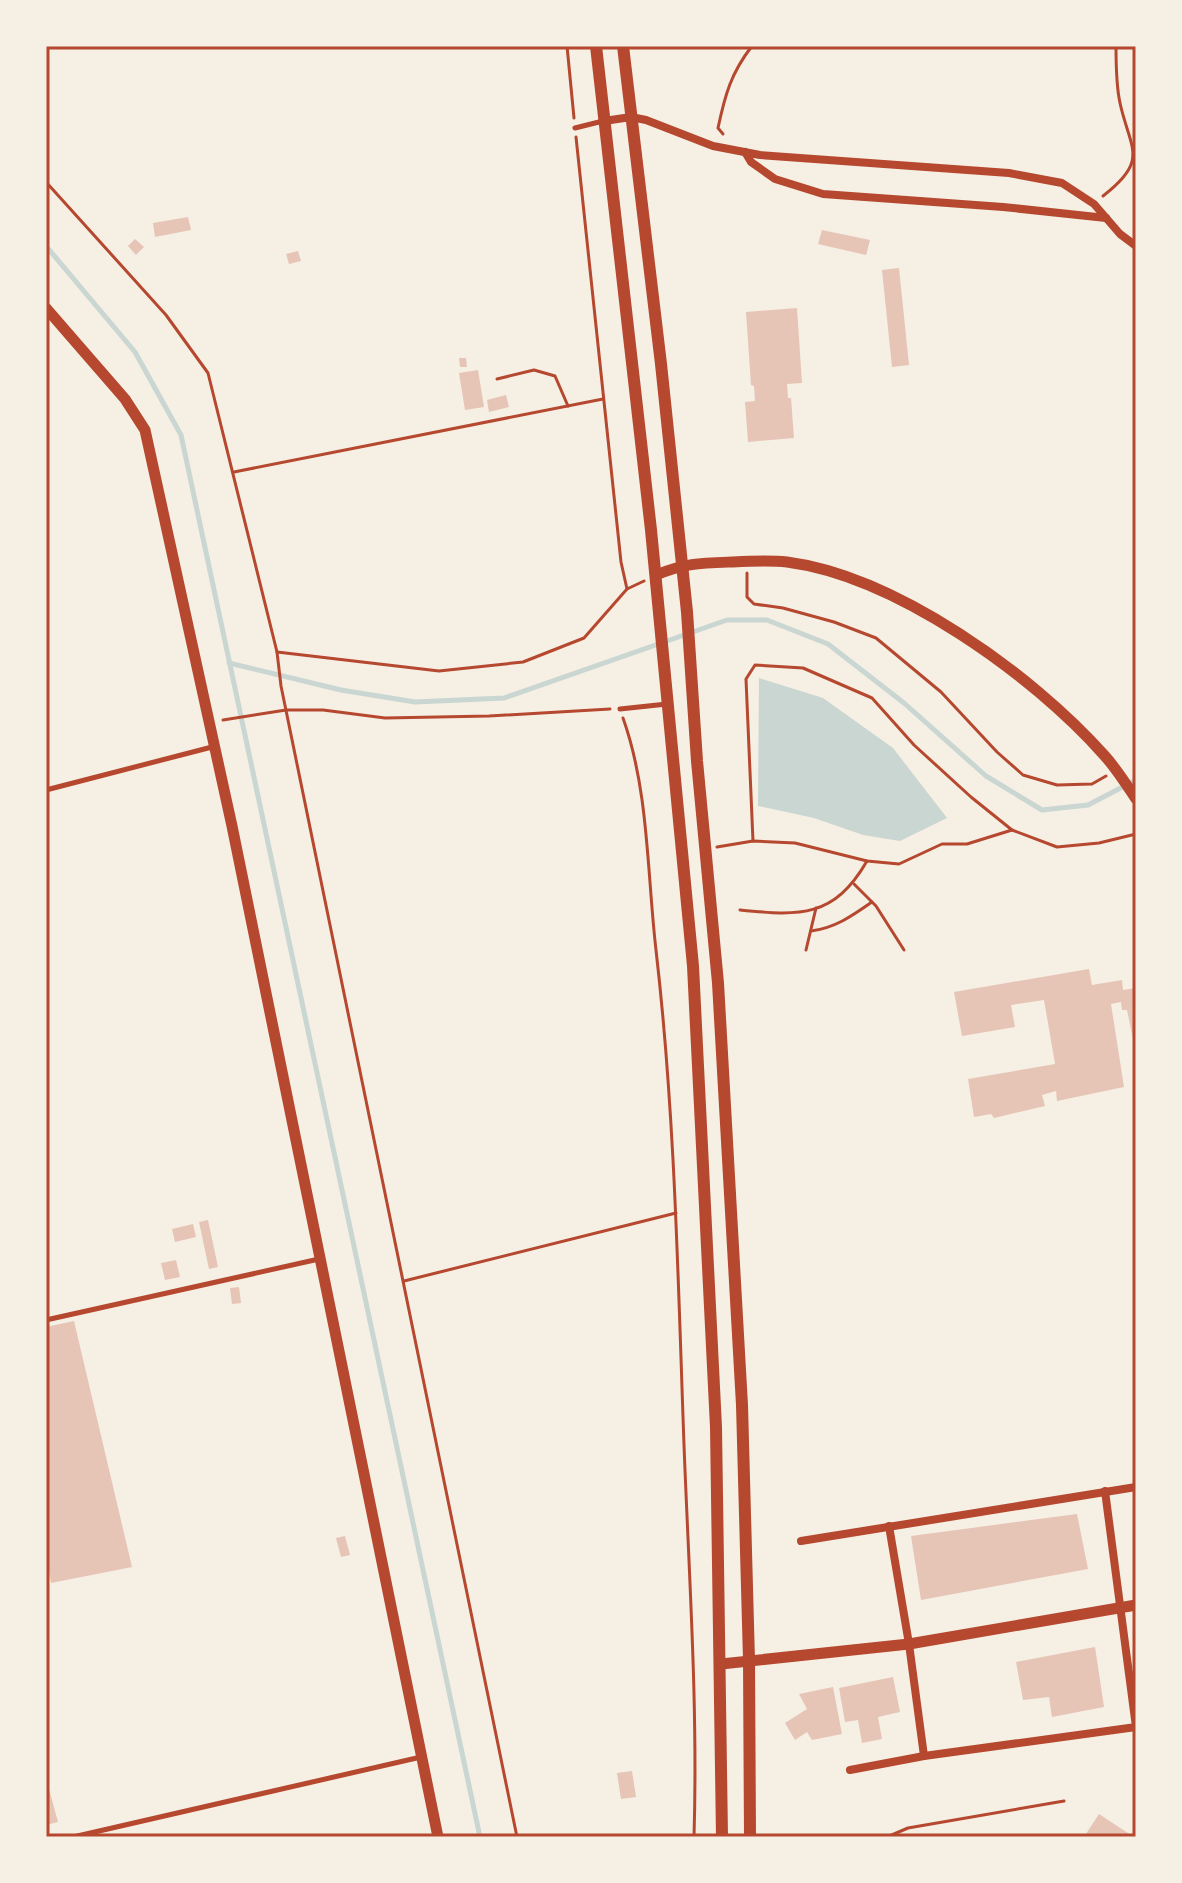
<svg xmlns="http://www.w3.org/2000/svg" width="1182" height="1883" font-family="'Varela Round',sans-serif">
  <style>
    .water { fill: #c9d6d2 }
    .lines { fill: none; stroke-linecap: round; stroke-linejoin: round }
    .stream { stroke: #c9d6d2; stroke-width: 5 }
    .building { fill: #e6c5b7 }
    .path { stroke: #b5482f; stroke-width: 3 }
    .service { stroke: #b5482f; stroke-width: 5 }
    .minor { stroke: #b5482f; stroke-width: 8 }
    .tertiary { stroke: #b5482f; stroke-width: 11 }
    .secondary { stroke: #b5482f; stroke-width: 12 }
    .neatline { fill: none; stroke: #b5482f; stroke-width: 3 }
  </style>
  <rect width="100%" height="100%" fill="#f6efe4"/>
  <!-- water -->
  <path class="water" d="M759,678L823,698L893,748L947,818L900,841L863,835L814,818L758,806Z"/>
  <g class="lines">
    <!-- stream -->
    <g class="stream">
      <path d="M46,246L135,352L181,435L480,1837"/>
      <path d="M229,663L341,690L415,702L504,698L727,620H767L828,644L904,703L986,776L1042,810L1088,805L1136,780"/>
    </g>
  </g>
  <!-- building -->
  <g class="building">
    <path d="M188,217L191,230L155,237L153,223Z"/>
    <path d="M822,230L870,240L866,255L818,244Z"/>
    <path d="M135,239L144,247L136,255L128,246Z"/>
    <path d="M298,251L301,261L289,264L286,254Z"/>
    <path d="M899,268L909,365L892,367L882,270Z"/>
    <path d="M797,308L802,383L787,384L788,398H791L794,438L748,442L745,402L755,401L754,386L751,385L746,312Z"/>
    <path d="M459,358H466L467,367H460Z"/>
    <path d="M478,370L484,407L465,410L459,373Z"/>
    <path d="M506,395L509,407L489,412L487,400Z"/>
    <path d="M1089,969L1092,985L1122,980L1123,990L1136,988V1053L1127,1010H1122L1121,1002L1111,1004L1124,1087L1057,1101L1056,1091L1042,1095L1045,1106L994,1118L991,1114L974,1117L968,1079L1055,1064L1044,1000L1011,1005L1015,1027L962,1036L954,992Z"/>
    <path d="M208,1220L218,1267L209,1269L199,1222Z"/>
    <path d="M193,1224L196,1237L175,1242L172,1229Z"/>
    <path d="M176,1260L180,1277L165,1280L161,1263Z"/>
    <path d="M239,1287L241,1303L232,1304L230,1288Z"/>
    <path d="M74,1321L132,1567L51,1583L46,1557V1327Z"/>
    <path d="M1077,1514L1088,1569L921,1600L911,1536Z"/>
    <path d="M345,1536L350,1555L341,1557L336,1538Z"/>
    <path d="M1095,1647L1104,1707L1052,1717L1049,1697L1023,1700L1016,1662Z"/>
    <path d="M893,1677L900,1712L878,1717L882,1739L862,1743L858,1720L845,1722L839,1688Z"/>
    <path d="M833,1687L842,1734L812,1740L807,1732L795,1740L785,1723L807,1709L799,1694Z"/>
    <path d="M632,1771L636,1797L621,1799L617,1773Z"/>
    <path d="M46,1778L58,1822L46,1825Z"/>
    <path d="M1099,1814L1134,1837H1084Z"/>
  </g>
  <g class="lines">
    <!-- path -->
    <g class="path">
      <path d="M567,46L574,118"/>
      <path d="M723,134L718,128C725,95 731,73 752,46"/>
      <path d="M576,137L621,562L627,589"/>
      <path d="M46,182L166,315L208,373L277,652L281,686L517,1837"/>
      <path d="M1103,196C1150,160 1130,149 1120,103C1116,85 1116,64 1116,46"/>
      <path d="M497,379L534,370L555,376L568,406"/>
      <path d="M234,472L603,399"/>
      <path d="M747,573V597L754,604L783,608L834,622L876,638L941,692L997,752L1023,775L1057,785L1092,784L1106,776"/>
      <path d="M277,652L439,671L523,662L584,638L627,589L644,581"/>
      <path d="M623,718C649,791 647,873 656,950C675,1114 678,1280 684,1445C689,1576 698,1706 694,1837"/>
      <path d="M223,720L286,710H323L385,718L489,716L610,709"/>
      <path d="M753,841L746,679L755,665L803,668L872,698L914,745L971,797L1012,830"/>
      <path d="M717,847L753,841L795,843L867,861L899,864L942,844H967L1012,830L1057,847L1099,843L1136,834"/>
      <path d="M854,884L876,906L904,950"/>
      <path d="M740,910C800,916 834,918 867,861"/>
      <path d="M811,931C835,928 852,916 872,902"/>
      <path d="M806,950L816,908"/>
      <path d="M404,1281L676,1213"/>
      <path d="M887,1837L908,1828L1064,1801"/>
    </g>
    <!-- service -->
    <g class="service">
      <path d="M575,128L603,121"/>
      <path d="M620,709L667,704"/>
      <path d="M46,790L212,747"/>
      <path d="M46,1320L319,1259"/>
      <path d="M73,1837L421,1757"/>
    </g>
    <!-- minor -->
    <g class="minor">
      <path d="M604,121L631,117L646,120L713,146L760,155L1009,173L1062,183L1094,204L1120,234L1136,246"/>
      <path d="M745,152L751,162L775,179L823,194L1003,207L1106,218"/>
      <path d="M889,1526L909,1644L924,1756"/>
      <path d="M801,1541L1136,1487"/>
      <path d="M850,1770L924,1756L1136,1727L1105,1491"/>
    </g>
    <!-- tertiary -->
    <g class="tertiary">
      <path d="M46,308L125,399L145,430L232,826L438,1837"/>
      <path d="M656,575C685,563 701,563 732,562C751,561 769,560 787,562C895,576 1032,674 1104,755C1116,768 1126,784 1136,799"/>
      <path d="M721,1664L909,1644L1136,1605"/>
    </g>
    <!-- secondary -->
    <g class="secondary">
      <path d="M596,46L651,530L693,966L716,1427L722,1837"/>
      <path d="M623,46L661,364L687,612L697,761L718,983L742,1405L749,1660L750,1837"/>
    </g>
  </g>
  <!-- border -->
  <rect width="1182" height="1883" fill="none" stroke="#f6efe4" stroke-width="96"/>
  <rect x="48" y="48" width="1086" height="1787" class="neatline"/>
</svg>
